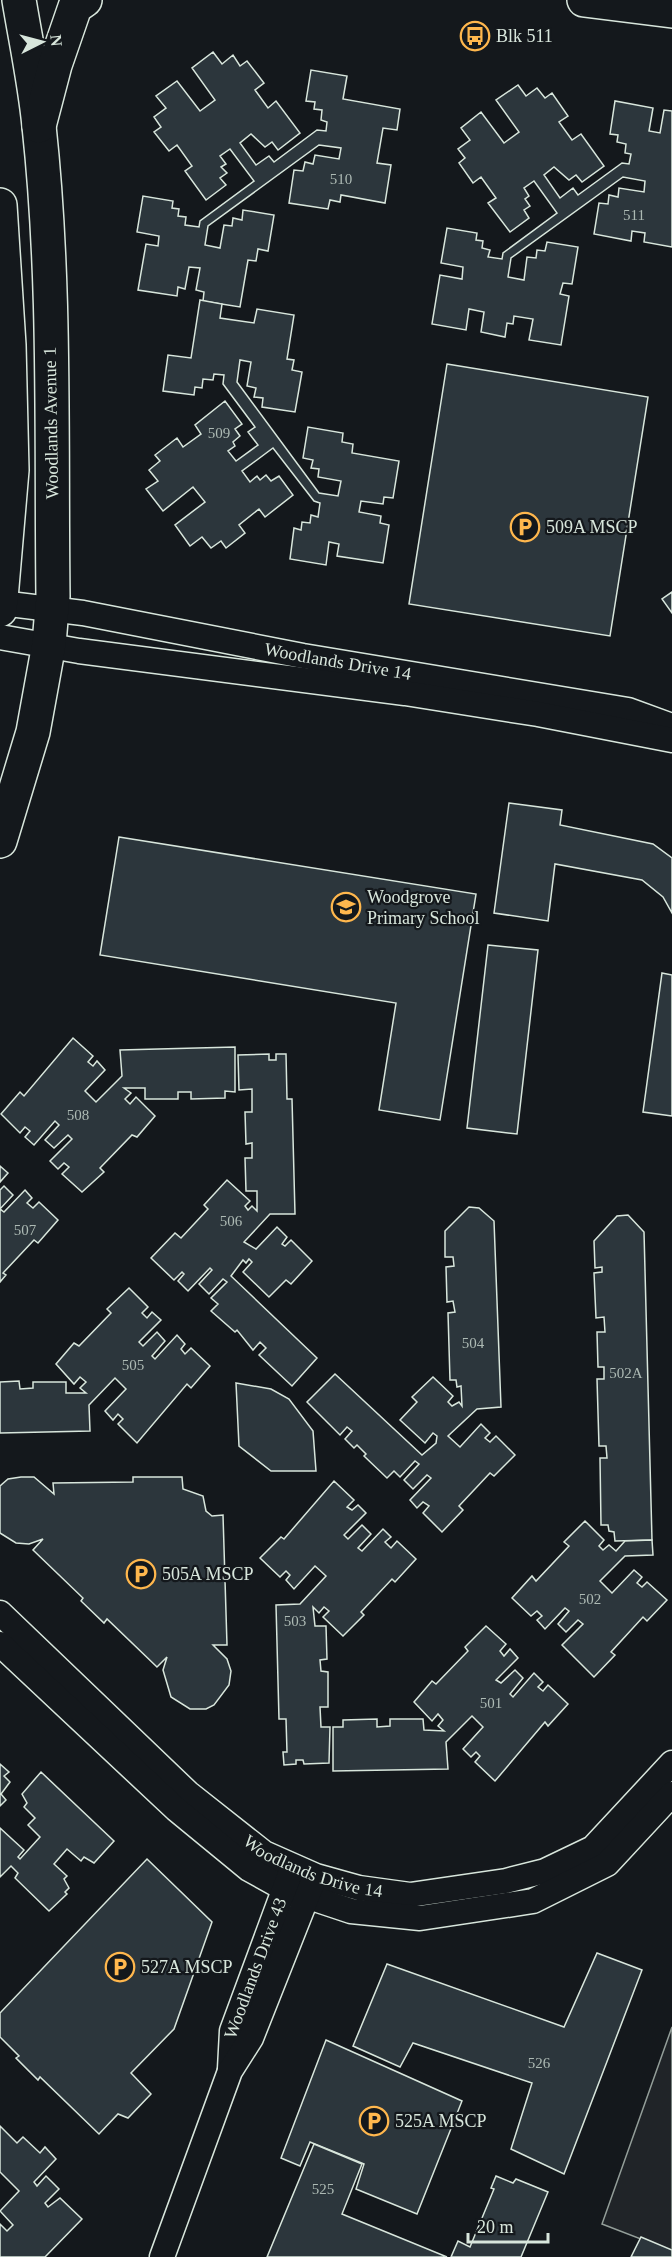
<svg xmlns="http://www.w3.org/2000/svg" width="672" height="2257" font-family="Georgia,serif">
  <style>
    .green { fill: #202428; stroke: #939e99; stroke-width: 1.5 }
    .building { fill: #2c363c; stroke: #d8e6dc; stroke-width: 1.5 }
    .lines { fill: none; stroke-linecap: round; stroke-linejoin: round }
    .street-casing { stroke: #d8e6dc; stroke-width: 27 }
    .secondary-casing { stroke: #d8e6dc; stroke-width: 36 }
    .primary-casing { stroke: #d8e6dc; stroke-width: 36 }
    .street { stroke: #14181c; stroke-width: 24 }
    .secondary { stroke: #14181c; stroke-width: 33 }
    .primary { stroke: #14181c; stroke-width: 33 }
    .labels { text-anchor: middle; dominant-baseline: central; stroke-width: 4.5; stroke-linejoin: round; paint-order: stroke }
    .number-label { font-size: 15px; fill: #adbab4 }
    .poi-label { font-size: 18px; fill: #d8e6dc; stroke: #14181c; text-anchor: start }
    .street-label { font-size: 18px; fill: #d8e6dc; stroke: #14181c }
  </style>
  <rect width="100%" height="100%" fill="#14181c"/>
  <!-- green -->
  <path class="green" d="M672,2027V2251L602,2224Z"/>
  <!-- building -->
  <g class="building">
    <path d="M213,52L222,64L233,55L240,66L247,61L264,83L255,90L268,108L276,101L300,133L278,150L272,142L265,147L251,134L240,143L256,165L269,156L274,162L317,130L326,131L327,122L321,120L322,110L314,109L315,102L306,101L311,70L347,76L343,99L400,109L397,130L383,128L377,163L391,165L385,203L341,195L340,202L330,200L328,209L289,203L294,170L303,171L305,162L313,164L315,155L339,159L341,148L319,145L208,226L205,245L220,248L224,225L232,226L233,218L242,220L243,210L274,215L268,251L258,249L256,261L248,260L240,307L203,301L204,292L196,290L200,268L189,267L185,289L178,287L177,296L138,290L146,244L158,246L159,236L137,232L143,196L173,201L172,208L179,209L178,216L186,217L185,225L199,227L200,221L254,181L230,149L220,156L226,164L221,167L227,173L220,178L226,185L206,200L185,171L192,166L177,145L169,151L154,132L161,127L154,117L166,108L156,96L177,81L200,111L215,100L192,68Z"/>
    <path d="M518,85L526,96L537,88L545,98L552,93L568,116L559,122L572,140L581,134L604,166L582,182L576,175L569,180L554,167L544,175L560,198L573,188L578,195L622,163L629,164L631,154L625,153L626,144L617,142L618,135L610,134L615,101L653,108L649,131L660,133L664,110L672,111V247L644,242L645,233L632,231L631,241L594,234L599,203L608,204L609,195L618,197L619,188L644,192L645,181L623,177L511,258L508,277L524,280L527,257L536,258L537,250L545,251L547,242L578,247L572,284L563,283L560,294L569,296L561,345L529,340L533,319L514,316L513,324L507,323L505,337L481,332L484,312L469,309L466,330L432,324L440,275L462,279L463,267L441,263L447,228L477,233L476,240L483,241L482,248L490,250L488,257L502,259L503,253L557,213L534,181L524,188L529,196L525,199L530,206L524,210L529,218L510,232L488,203L496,198L481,177L473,183L459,163L465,158L458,149L470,140L461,128L481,112L504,143L519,132L496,100Z"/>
    <path d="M200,300L222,304L220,318L254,323L257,309L294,315L287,359L294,360L292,370L302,372L295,412L262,407L263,398L254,397L256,388L247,386L251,362L240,360L237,382L319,493L338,496L341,481L318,477L319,469L311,468L313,460L303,458L308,427L343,433L342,442L353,444L352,453L399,461L393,498L384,497L383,504L361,501L359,512L381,516L380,523L389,525L383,563L337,556L339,544L329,542L326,565L290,559L294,528L301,530L302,522L310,523L311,515L318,517L320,503L314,501L273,448L242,471L250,482L257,476L260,480L266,475L271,481L279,476L293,495L265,517L259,509L239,525L245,533L226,548L221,541L211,548L202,537L190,546L175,525L205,502L193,487L163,511L146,489L158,481L149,470L160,461L155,455L177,438L183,447L201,434L195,425L225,401L242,424L235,429L240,436L233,442L235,446L228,451L236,461L258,445L248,432L255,427L223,384L224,375L214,374L213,380L203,379L202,388L195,387L194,395L163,391L168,355L191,358Z"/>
    <path d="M447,364L648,397L610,636L409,604Z"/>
    <path d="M672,592V613L662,599Z"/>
    <path d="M509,803L562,810L560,825L653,844L672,858V913L663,897L642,880L555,864L548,921L494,913Z"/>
    <path d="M119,837L476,894L440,1120L379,1110L396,1003L100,955Z"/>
    <path d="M488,945L538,950L517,1134L467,1128Z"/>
    <path d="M662,973L672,975V1116L643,1112Z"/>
    <path d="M73,1038L93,1056L88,1062L93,1066L97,1061L105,1070L85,1091L96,1102L122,1076L120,1050L235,1047V1092L225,1091V1098L191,1099V1092H178V1099H145V1088H124L131,1093L125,1099L130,1104L136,1097L155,1116L137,1137L132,1135L100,1168L104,1172L82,1192L62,1174L69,1167L64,1163L58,1169L50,1161L72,1139L68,1135L54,1148L45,1140L59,1125L55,1121L34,1145L25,1137L30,1131L25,1127L20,1133L1,1114L20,1092L24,1096Z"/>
    <path d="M269,1054V1060H276V1054H286L287,1099H292L295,1214H270L244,1242L256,1249L277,1227L287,1237L282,1244L285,1246L291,1240L312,1261L291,1284L286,1280L269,1297L243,1272L252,1262L249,1259L246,1263L243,1260L231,1276L317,1358L292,1386L259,1355L266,1348L260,1342L253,1350L237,1330L235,1332L211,1311L218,1304L211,1298L227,1282L223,1279L209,1294L199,1284L212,1270L210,1268L188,1291L178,1281L184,1274L182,1272L174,1280L151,1258L175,1233L181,1238L208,1209L204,1205L227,1180L250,1201L245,1206L248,1210L252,1206L257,1211V1191H246L245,1158H252V1143L246,1144L245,1112H252V1089L239,1090L238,1055Z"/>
    <path d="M0,1166L8,1173L0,1182Z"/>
    <path d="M4,1186L13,1195L0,1209V1190Z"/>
    <path d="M25,1190L32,1198L27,1203L33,1208L39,1202L58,1220L38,1243L34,1240L3,1273L6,1275L0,1282V1209L4,1212Z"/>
    <path d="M469,1207L479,1208L494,1221L501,1407L477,1409L448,1436L460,1447L481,1424L490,1433L485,1438L490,1442L496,1436L515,1455L494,1476L490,1473L459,1506L463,1510L442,1532L423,1513L429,1506L423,1502L417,1508L410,1500L431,1478L427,1475L413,1489L404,1480L419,1464L415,1461L400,1477L394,1471L387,1478L364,1456L366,1454L357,1445L354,1448L345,1439L352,1431L347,1427L340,1435L307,1402L335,1374L422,1455L436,1443L437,1436L433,1433L425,1443L400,1420L417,1402L412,1397L433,1377L453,1396L448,1402L452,1406L459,1402L462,1406L461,1386L457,1387L456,1380H450L448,1313L455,1312L453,1301L447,1302L446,1267L454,1266L453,1257H445V1231Z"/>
    <path d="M628,1215L644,1232L652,1540L615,1541L614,1532L609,1531L608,1525H601L600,1458H607L606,1446H599L597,1379H604V1367H598L597,1332H605L604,1317L596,1318L594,1273L602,1272V1267L595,1268L594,1241L617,1216Z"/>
    <path d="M129,1288L148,1307L142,1313L147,1318L152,1312L161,1320L139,1342L143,1346L157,1332L165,1341L152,1356L155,1359L177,1335L185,1344L181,1349L185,1354L191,1348L210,1366L191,1388L187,1384L137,1443L118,1424L123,1419L118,1414L113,1420L105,1411L126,1389L115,1378L89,1405L90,1431L0,1433V1382L19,1381L20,1389L33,1388V1382H66V1393H86L80,1388L86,1382L80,1377L74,1384L56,1364L74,1343L79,1346L111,1313L107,1309Z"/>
    <path d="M236,1383L271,1389L289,1399L313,1431L316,1471H271L239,1446Z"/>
    <path d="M21,1477H34L54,1494L53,1483L133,1482V1477H182L183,1489L203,1496L206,1511L212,1516L223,1515L227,1645H213L227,1659L231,1671L229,1685L214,1705L206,1709H190L171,1697L163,1670L167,1657L157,1667L107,1619L104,1623L81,1601L83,1598L33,1550L43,1539L29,1544L16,1543L0,1533V1486L8,1479Z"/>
    <path d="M334,1481L354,1500L347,1507L352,1510L358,1505L366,1513L344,1535L348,1539L362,1525L371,1534L358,1548L362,1551L383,1529L391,1537L385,1542L391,1548L397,1541L416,1559L395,1582L392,1579L361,1612L364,1615L343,1636L323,1617L329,1611L324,1607L319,1613L313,1607L315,1626H326L327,1659L320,1660L321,1671L328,1672V1707H320L321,1727H330L329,1763L304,1764L303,1760H296V1764L284,1765L283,1752H287L286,1719H279L276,1605L300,1604L326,1576L315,1566L294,1589L286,1580L290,1575L286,1571L280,1577L260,1558L281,1537L284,1539Z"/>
    <path d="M585,1521L604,1540L599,1546L603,1550L609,1545L616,1551L625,1541L652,1540L653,1555L625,1556L600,1581L612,1593L634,1570L642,1577L637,1583L642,1587L647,1582L667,1600L647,1621L643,1617L611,1652L615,1655L594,1677L562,1645L583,1624L578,1620L566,1632L558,1624L569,1611L565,1608L545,1629L537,1620L542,1616L537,1611L531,1616L512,1598L532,1576L536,1581L569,1546L564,1542Z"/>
    <path d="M486,1626L506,1644L500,1651L504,1656L510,1649L518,1658L496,1680L501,1683L515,1670L523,1678L510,1694L513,1697L534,1673L543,1682L538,1687L543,1691L548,1685L568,1704L548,1726L545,1722L495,1781L475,1762L480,1756L476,1752L471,1757L463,1749L483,1727L472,1716L446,1742L448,1769L333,1771V1727H343V1720L377,1719V1727L390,1726V1719H423L424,1730L444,1731L438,1726L443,1720L438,1714L432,1721L414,1702L432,1681L436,1684L468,1651L465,1647Z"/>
    <path d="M0,1764L9,1772L4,1776L10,1782L1,1794L6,1800L0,1806Z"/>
    <path d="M41,1772L114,1841L94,1863L84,1857L81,1861L67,1849L54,1864L67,1876L64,1879L69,1888L65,1892L67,1894L49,1911L15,1878L18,1873L11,1866L0,1877V1828L24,1850L18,1857L20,1859L40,1837L28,1825L35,1818L24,1807L27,1803L22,1794Z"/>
    <path d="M147,1859L212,1922L174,2029L131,2073L151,2094L128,2118L118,2114L99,2134L40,2077L38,2080L16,2058L19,2056L0,2037V2013Z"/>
    <path d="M597,1953L642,1970L564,2174L511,2149L532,2083L413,2043L400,2067L353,2046L387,1964L564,2027Z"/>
    <path d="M326,2040L462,2101L417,2214L356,2189L364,2164L310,2142L300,2166L281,2158Z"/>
    <path d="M0,2126L17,2143L23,2137L40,2153L45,2147L56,2159L34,2182L37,2186L46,2176L59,2189L45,2203L48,2207L60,2198L82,2219L45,2257H0V2224L7,2231L13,2225L0,2211L19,2191L0,2172Z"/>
    <path d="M314,2144L362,2164L342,2214L447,2257H267Z"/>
    <path d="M496,2176L513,2183L516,2179L548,2192L521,2257H451L458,2241L470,2247L494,2189L491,2188Z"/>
    <path d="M641,2237L672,2250V2257H631Z"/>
  </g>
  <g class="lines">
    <!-- street casing -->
    <g class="street-casing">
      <g id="street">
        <path id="s1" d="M1,603L83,613L303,656L628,710L672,726"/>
        <path d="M0,637L79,651L405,693L538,714L672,740"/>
        <path id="s2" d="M0,1613L188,1793L264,1853L316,1876L359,1888L410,1895L506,1881L545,1871L593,1848L672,1763"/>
        <path d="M0,1644L176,1809L249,1869L285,1889L351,1911L420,1918L533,1901L607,1864L672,1794"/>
        <path id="s3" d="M230,2069L232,2031L290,1874"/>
        <path d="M162,2257L230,2071L251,2038L312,1884"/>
      </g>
    </g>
    <!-- secondary casing -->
    <g class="secondary-casing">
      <g id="secondary">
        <path d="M0,205L9,345L12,470L0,610"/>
        <path d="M0,841L33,732L49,644L53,596C51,440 56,282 39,126C35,84 26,42 19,0"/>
      </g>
    </g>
    <!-- primary casing -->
    <g class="primary-casing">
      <g id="primary">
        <path d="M584,0L672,11"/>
        <path d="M39,126L55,65L75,7L85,0"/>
      </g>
    </g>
    <!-- street -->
    <use href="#street" class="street"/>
    <!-- secondary -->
    <use href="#secondary" class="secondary"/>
    <!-- primary -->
    <use href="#primary" class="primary"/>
  </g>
  <!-- icons -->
  <defs>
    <g id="bus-ring" transform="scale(1.5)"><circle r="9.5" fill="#14181c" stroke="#ffb74d" stroke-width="1.5"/><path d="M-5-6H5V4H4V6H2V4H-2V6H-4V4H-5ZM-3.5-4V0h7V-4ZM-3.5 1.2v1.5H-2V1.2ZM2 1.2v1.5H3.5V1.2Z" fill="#ffb74d"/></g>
    <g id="parking-ring" transform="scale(1.5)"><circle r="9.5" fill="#14181c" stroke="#ffb74d" stroke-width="1.5"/><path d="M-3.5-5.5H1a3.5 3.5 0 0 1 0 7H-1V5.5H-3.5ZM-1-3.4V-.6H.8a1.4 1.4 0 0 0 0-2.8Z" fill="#ffb74d"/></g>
    <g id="school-ring" transform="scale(1.5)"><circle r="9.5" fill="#14181c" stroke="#ffb74d" stroke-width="1.5"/><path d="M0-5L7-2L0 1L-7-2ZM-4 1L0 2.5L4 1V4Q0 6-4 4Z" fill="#ffb74d"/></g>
  </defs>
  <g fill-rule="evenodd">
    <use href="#bus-ring" x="475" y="36"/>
    <use href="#parking-ring" x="525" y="527"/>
    <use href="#school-ring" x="346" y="907"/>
    <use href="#parking-ring" x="141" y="1574"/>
    <use href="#parking-ring" x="120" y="1967"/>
    <use href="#parking-ring" x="374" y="2121"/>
  </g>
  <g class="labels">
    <!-- number labels -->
    <g class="number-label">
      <text x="341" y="179">510</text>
      <text x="634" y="215">511</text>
      <text x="219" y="433">509</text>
      <text x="78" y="1115">508</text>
      <text x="231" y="1221">506</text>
      <text x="25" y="1230">507</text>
      <text x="473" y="1343">504</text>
      <text x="133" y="1365">505</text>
      <text x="626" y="1373">502A</text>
      <text x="590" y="1599">502</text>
      <text x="295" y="1621">503</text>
      <text x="491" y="1703">501</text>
      <text x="539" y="2063">526</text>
      <text x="323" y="2189">525</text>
    </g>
    <!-- poi labels -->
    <g class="poi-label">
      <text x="496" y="36">Blk 511</text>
      <text x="546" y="527">509A MSCP</text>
      <text x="367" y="897">Woodgrove<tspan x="367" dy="21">Primary School</tspan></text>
      <text x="162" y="1574">505A MSCP</text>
      <text x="141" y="1967">527A MSCP</text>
      <text x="395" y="2121">525A MSCP</text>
    </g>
    <!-- street labels -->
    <g class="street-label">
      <text transform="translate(51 423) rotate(-91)">Woodlands Avenue 1</text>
      <text stroke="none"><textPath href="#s1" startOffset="342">Woodlands Drive 14</textPath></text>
      <text stroke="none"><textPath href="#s2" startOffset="408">Woodlands Drive 14</textPath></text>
      <text stroke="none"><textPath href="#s3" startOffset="105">Woodlands Drive 43</textPath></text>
    </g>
  </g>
  <!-- north arrow -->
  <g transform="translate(42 42) rotate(84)" stroke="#14181c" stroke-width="4.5" paint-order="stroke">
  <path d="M0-4.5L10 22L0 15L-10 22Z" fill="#d8e6dc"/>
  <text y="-9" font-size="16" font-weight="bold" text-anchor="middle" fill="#d8e6dc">N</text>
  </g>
  <!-- scale -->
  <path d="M468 2233v9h80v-9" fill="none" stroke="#d8e6dc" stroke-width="3"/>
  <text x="477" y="2233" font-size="18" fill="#d8e6dc" stroke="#14181c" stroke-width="4.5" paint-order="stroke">20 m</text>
</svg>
